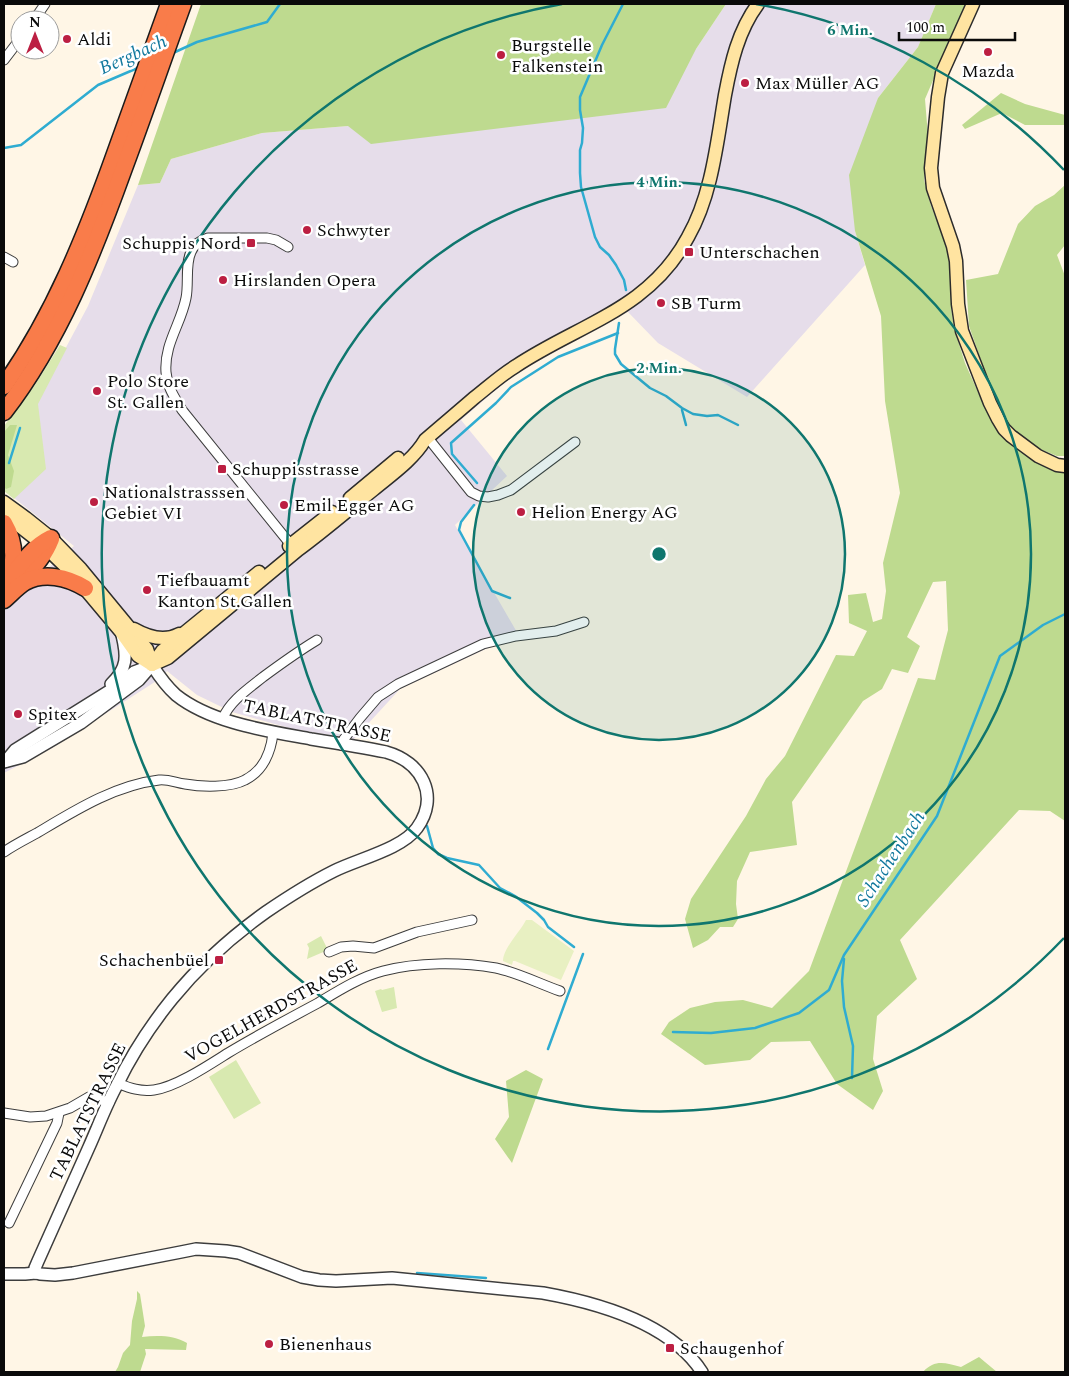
<svg xmlns="http://www.w3.org/2000/svg" width="1069" height="1376" font-family="Spectral,serif">
  <style>
    .industrial { fill: #e6ddea }
    .green { fill: #d8e9b0 }
    .forest { fill: #beda8f }
    .pitch { fill: #e8f0c2 }
    .lines { fill: none; stroke-linecap: round; stroke-linejoin: round }
    .stream { stroke: #2facd1; stroke-width: 2.5 }
    .minor-casing { stroke: #3d3d3d; stroke-width: 11 }
    .tertiary-casing { stroke: #3d3d3d; stroke-width: 14 }
    .secondary-casing { stroke: #2c2c2c; stroke-width: 15 }
    .motorway-casing { stroke: #1b1b1b; stroke-width: 19 }
    .minor { stroke: #fff; stroke-width: 9 }
    .tertiary { stroke: #fff; stroke-width: 11 }
    .secondary { stroke: #ffe4a1; stroke-width: 12 }
    .motorway { stroke: #f97c4a; stroke-width: 16 }
    .ring { fill: none; stroke: #0f766e; stroke-width: 2.5 }
    .poi-dot { fill: #bc1f42; stroke: #fff; stroke-width: 2 }
    .labels { text-anchor: middle; dominant-baseline: central; stroke-width: 5; stroke-linejoin: round; paint-order: stroke }
    .poi-label { font-size: 18px; fill: #0a0a0a; stroke: #fff; text-anchor: start }
    .street-label { font-size: 18px; fill: #0a0a0a; stroke: #fff }
    .water-label { font-size: 19px; font-style: italic; fill: #11789d; stroke: #fff }
    .centre { fill: #0f766e; stroke: #fff; stroke-width: 2.5 }
    .ring-label { font-size: 15px; text-anchor: middle; font-weight: bold; fill: #0f766e; stroke: #fff; stroke-width: 5; stroke-linejoin: round; paint-order: stroke }
  </style>
  <rect width="100%" height="100%" fill="#fff6e6"/>
  <!-- industrial -->
  <path class="industrial" d="M726,4H936L918,47L878,98L855,231L865,265L747,397L658,343L627,311L554,350L506,381L461,420L507,476L455,525L518,634L400,689L354,739L293,729L232,712L197,695L167,671L161,678L52,748L4,773V606L74,546L8,493L36,404L88,306L138,185L160,183L171,159L262,133L348,126L696,49Z"/>
  <!-- green -->
  <g class="green">
    <path d="M60,345L67,348L38,404L46,469L14,499L4,491V426L35,385Z"/>
    <path d="M321,936L328,950L307,959L309,948L307,944Z"/>
    <path d="M394,987L397,1008L382,1012L375,991L381,989L382,990Z"/>
    <path d="M236,1060L261,1103L234,1119L209,1077Z"/>
  </g>
  <!-- forest -->
  <g class="forest">
    <path d="M201,4H726L696,49L666,108L371,144L348,126L262,133L171,159L160,183L138,185Z"/>
    <path d="M936,4H966L925,99L928,136L925,161L924,180L931,206L946,244L951,264V308L954,328L965,363L989,417L1006,439L1065,469V821L1050,811L1019,810L900,940L917,979L877,1016L873,1059L883,1091L873,1110L837,1084L810,1041L771,1042L750,1060L705,1065L661,1034L669,1022L690,1008L715,1002L743,1000L772,1008L809,971L918,678L935,680L948,630L946,581L933,582L907,637L920,646L908,673L892,669L882,689L863,701L792,802L797,845L750,852L737,881L736,904L738,919L733,927H720L708,940L693,948L685,919L691,899L746,816L766,779L785,756L836,655L854,656L867,631L849,623L848,595L866,593L873,622L882,619L886,591L883,563L900,493L885,401L881,316L855,231L849,175L878,98L918,47Z"/>
    <path d="M1001,93L1025,104L1065,115V125H1025L1002,113L965,129L962,125Z"/>
    <path d="M1065,185V245L1057,255L1065,276V456H1057L1035,447L1016,433L998,409L969,326L966,280L998,274L1018,224L1035,206L1054,195Z"/>
    <path d="M10,425H17L8,455L14,471L11,487L6,489L4,487V432Z"/>
    <path d="M526,1070L543,1079L512,1163L495,1139L509,1117L506,1081Z"/>
    <path d="M137,1291L140,1294L145,1326L142,1337C157,1335 174,1335 187,1343L186,1350L145,1349L146,1354L140,1372H115L118,1367L123,1353L130,1345L132,1321L137,1299Z"/>
    <path d="M979,1357L997,1372H923C935,1359 945,1363 961,1367Z"/>
  </g>
  <!-- pitch -->
  <path class="pitch" d="M526,920H532L574,951L561,980L515,961H513L512,965L503,961C503,948 520,932 526,920Z"/>
  <g class="lines">
    <!-- stream -->
    <g class="stream">
      <path d="M623,4L602,45L580,97V110L583,128L582,143L580,150V173L581,187L595,237L600,247L609,255L616,265L624,280L626,290"/>
      <path d="M173,53L197,42L267,22L280,4"/>
      <path d="M4,148L21,145L98,85L140,67"/>
      <path d="M619,323L615,349V354L621,364L650,388L666,396L682,408L693,414L707,416L718,415L738,425"/>
      <path d="M682,410L686,425"/>
      <path d="M9,463L20,428"/>
      <path d="M477,483L452,454L451,443L496,403L511,387L558,357L618,333"/>
      <path d="M474,505L461,522L459,530L492,591L510,598"/>
      <path d="M427,826L433,848L438,854L447,858L479,865L500,888L515,896L537,913L544,920L548,927L574,947"/>
      <path d="M844,959L842,981L844,1007L853,1046L852,1078"/>
      <path d="M673,1032L711,1033L755,1028L799,1013L829,990L844,955L937,816L1000,656L1043,625L1065,614"/>
      <path d="M548,1049L583,954"/>
      <path d="M417,1273L486,1278"/>
    </g>
    <!-- minor casing -->
    <g class="minor-casing">
      <g id="minor">
        <path d="M34,20L45,4"/>
        <path d="M4,60L20,39"/>
        <path d="M288,247L276,240L267,238H208C200,241 194,244 191,252C185,264 189,284 186,298C181,324 164,344 166,372C167,387 175,398 182,410L291,545"/>
        <path d="M4,257L13,262"/>
        <path d="M428,438L471,492L479,496L488,497L498,495L511,490L575,442"/>
        <path d="M223,718C230,701 248,689 263,677C282,663 297,652 317,640"/>
        <path d="M341,745L344,739L360,718L378,697L398,684L483,644L516,636L556,631L584,622"/>
        <path d="M4,852C14,845 26,839 37,833C74,811 115,785 159,780C169,779 176,783 185,784C201,787 230,788 245,780C263,771 271,752 273,733"/>
        <path d="M329,952L341,947L353,946L374,948L417,932L472,920"/>
        <path d="M117,1083C130,1088 140,1092 154,1090C176,1087 209,1065 228,1053C258,1035 288,1019 318,1003C338,991 360,977 383,971C417,962 461,962 496,968C516,972 540,984 560,991"/>
        <path d="M4,1113L30,1117L46,1116L70,1108L89,1097H94L109,1103"/>
        <path d="M9,1223L57,1123L59,1113"/>
      </g>
    </g>
    <!-- tertiary casing -->
    <g class="tertiary-casing">
      <g id="tertiary">
        <path d="M111,684C128,668 127,656 122,635"/>
        <path d="M6,761L15,750L111,690L134,672L150,666"/>
        <path d="M4,762L23,757L81,723L139,680L152,665"/>
        <path d="M36,1273L35,1268L38,1261C55,1223 72,1185 89,1147C98,1127 106,1105 117,1085C131,1056 151,1025 172,999C199,966 231,937 266,912C288,897 310,883 334,871C358,859 402,849 417,828C440,796 422,762 386,752C361,747 336,743 311,739C268,731 211,723 176,695C167,687 159,676 152,665"/>
        <path d="M4,1274H25L36,1273L40,1274L55,1275L73,1273L181,1252L196,1249L226,1251L239,1253L302,1277L319,1280L336,1281L392,1278L543,1293C599,1303 670,1323 702,1372"/>
      </g>
    </g>
    <!-- secondary casing -->
    <g class="secondary-casing">
      <g id="secondary">
        <path d="M973,4L942,73L938,97L931,168L933,188L953,246L956,261L958,304L962,331L990,403L998,419L1004,429L1011,436L1038,456L1057,465L1065,466"/>
        <path d="M350,498L398,458"/>
        <path d="M4,502L26,518L51,538L81,569L147,649L152,665"/>
        <path d="M4,514L41,543L69,570L121,632L138,656L152,665"/>
        <path d="M289,546L332,512"/>
        <path d="M134,629C148,637 164,642 179,634"/>
        <path d="M152,665L168,658L298,550C324,531 348,510 373,490C391,475 413,460 425,440C441,426 458,412 474,398C488,387 501,375 516,366C579,324 649,310 688,237C712,195 717,142 725,95C731,63 738,31 758,4"/>
        <path d="M152,665L162,651L259,572"/>
      </g>
    </g>
    <!-- motorway casing -->
    <g class="motorway-casing">
      <g id="motorway">
        <path d="M4,386C54,315 86,235 115,154C133,104 151,54 169,4"/>
        <path d="M4,412C60,339 93,254 124,168C144,114 163,59 183,4"/>
        <path d="M4,523C14,540 16,559 9,578"/>
        <path d="M19,584C32,569 44,557 51,539"/>
        <path d="M4,586C19,568 29,549 51,538"/>
        <path d="M4,600C11,594 17,587 25,582C44,572 67,577 85,588"/>
      </g>
    </g>
    <!-- minor -->
    <use href="#minor" class="minor"/>
    <!-- tertiary -->
    <use href="#tertiary" class="tertiary"/>
    <!-- secondary -->
    <use href="#secondary" class="secondary"/>
    <!-- motorway -->
    <use href="#motorway" class="motorway"/>
  </g>
  <!-- distance rings -->
  <circle cx="659" cy="554" r="186" fill="#0f766e" fill-opacity=".12"/>
  <g class="ring">
    <circle cx="659" cy="554" r="186"/>
    <circle cx="659" cy="554" r="372"/>
    <path d="M1064 938A558 558 0 1 1 562 4M756 4A558 558 0 0 1 1064 170"/>
  </g>
  <!-- markers -->
  <g class="poi-dot">
    <circle cx="67" cy="39" r="5"/>
    <circle cx="988" cy="52" r="5"/>
    <circle cx="501" cy="55" r="5"/>
    <circle cx="745" cy="83" r="5"/>
    <circle cx="307" cy="230" r="5"/>
    <rect x="246" y="238" width="10" height="10" rx="2.5"/>
    <rect x="684" y="247" width="10" height="10" rx="2.5"/>
    <circle cx="223" cy="280" r="5"/>
    <circle cx="661" cy="303" r="5"/>
    <circle cx="97" cy="391" r="5"/>
    <rect x="217" y="464" width="10" height="10" rx="2.5"/>
    <circle cx="94" cy="502" r="5"/>
    <circle cx="284" cy="505" r="5"/>
    <circle cx="521" cy="512" r="5"/>
    <circle cx="147" cy="590" r="5"/>
    <circle cx="18" cy="714" r="5"/>
    <rect x="214" y="955" width="10" height="10" rx="2.5"/>
    <circle cx="269" cy="1344" r="5"/>
    <rect x="665" y="1343" width="10" height="10" rx="2.5"/>
  </g>
  <g class="labels">
    <!-- poi labels -->
    <g class="poi-label">
      <text x="77" y="39">Aldi</text>
      <text x="511" y="45">Burgstelle<tspan x="511" dy="21">Falkenstein</tspan></text>
      <text x="988" y="71" text-anchor="middle">Mazda</text>
      <text x="755" y="83">Max Müller AG</text>
      <text x="317" y="230">Schwyter</text>
      <text x="241" y="243" text-anchor="end">Schuppis Nord</text>
      <text x="699" y="252">Unterschachen</text>
      <text x="233" y="280">Hirslanden Opera</text>
      <text x="671" y="303">SB Turm</text>
      <text x="107" y="381">Polo Store<tspan x="107" dy="21">St. Gallen</tspan></text>
      <text x="232" y="469">Schuppisstrasse</text>
      <text x="104" y="492">Nationalstrasssen<tspan x="104" dy="21">Gebiet VI</tspan></text>
      <text x="294" y="505">Emil Egger AG</text>
      <text x="531" y="512">Helion Energy AG</text>
      <text x="157" y="580">Tiefbauamt<tspan x="157" dy="21">Kanton St.Gallen</tspan></text>
      <text x="28" y="714">Spitex</text>
      <text x="209" y="960" text-anchor="end">Schachenbüel</text>
      <text x="279" y="1344">Bienenhaus</text>
      <text x="680" y="1348">Schaugenhof</text>
    </g>
    <!-- street labels -->
    <g class="street-label">
      <text transform="translate(317 721) rotate(12)">TABLATSTRASSE</text>
      <text transform="translate(271 1011) rotate(-29)">VOGELHERDSTRASSE</text>
      <text transform="translate(88 1112) rotate(-64)">TABLATSTRASSE</text>
    </g>
    <!-- water labels -->
    <g class="water-label">
      <text transform="translate(133 55) rotate(-24)">Bergbach</text>
      <text transform="translate(891 859) rotate(-57)">Schachenbach</text>
    </g>
  </g>
  <circle cx="659" cy="554" r="8" class="centre"/>
  <g class="ring-label">
    <text x="850" y="35">6 Min.</text>
    <text x="659" y="187">4 Min.</text>
    <text x="659" y="373">2 Min.</text>
  </g>
  <!-- border -->
  <rect width="1069" height="1376" fill="none" stroke="#0a0a0a" stroke-width="10"/>
  <!-- north arrow -->
  <g transform="translate(35 35)"><circle r="24" fill="#ffffff" stroke="#9d9d9d"/>
  <path d="M0-4L9 19L0 12L-9 19Z" fill="#bc1f42"/>
  <text y="-8" font-size="14" font-weight="bold" text-anchor="middle" fill="#0a0a0a">N</text>
  </g>
  <!-- scale -->
  <path d="M899 32v8h116v-8" fill="none" stroke="#0a0a0a" stroke-width="2.5"/>
  <text x="906" y="32" font-size="15" fill="#0a0a0a" stroke="#ffffff" stroke-width="4" paint-order="stroke">100 m</text>
</svg>
